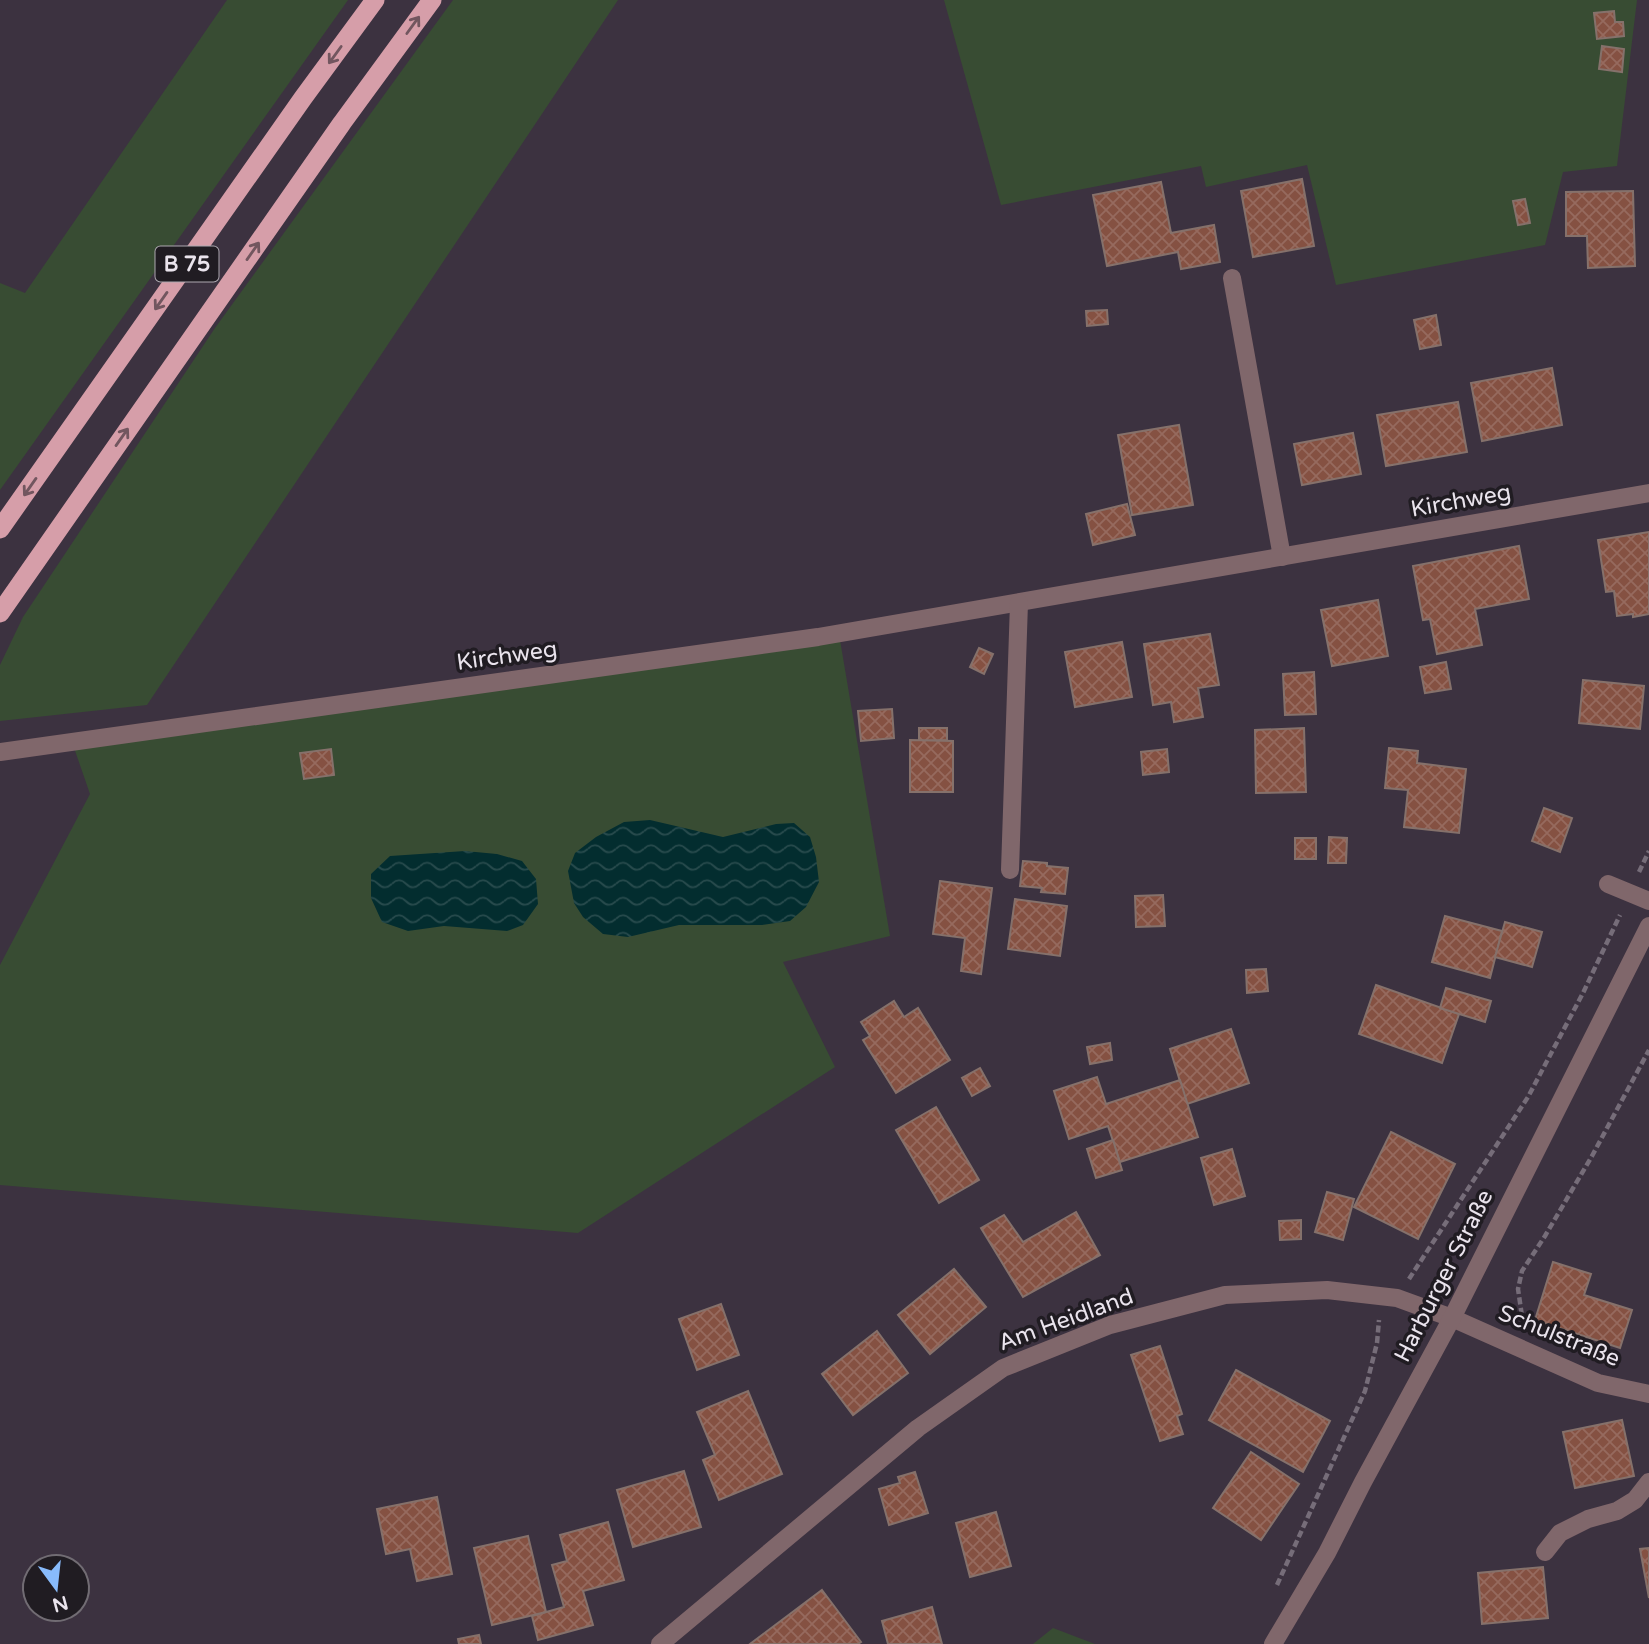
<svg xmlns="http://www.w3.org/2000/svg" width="1649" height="1644" font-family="'Varela Round',sans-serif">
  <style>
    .grass { fill: #384c33 }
    .water { fill: url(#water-waves) }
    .building { fill: url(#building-cross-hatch); stroke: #85716b; stroke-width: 2 }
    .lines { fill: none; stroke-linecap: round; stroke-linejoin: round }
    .path { stroke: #766d79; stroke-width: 4.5; stroke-dasharray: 7 3.5; stroke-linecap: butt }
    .service { stroke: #80676b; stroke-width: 18 }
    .minor { stroke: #80676b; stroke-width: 18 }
    .tertiary { stroke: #80676b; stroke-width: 18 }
    .trunk { stroke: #d69ea9; stroke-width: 19 }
    .oneway { stroke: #72565f }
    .labels { text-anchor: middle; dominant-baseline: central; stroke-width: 7; stroke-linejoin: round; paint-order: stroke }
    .shield { fill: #201c22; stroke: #ada8b0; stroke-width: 2 }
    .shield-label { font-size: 21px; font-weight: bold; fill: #eae4ed }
    .street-label { font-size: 23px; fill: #eae4ed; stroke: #201c22 }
  </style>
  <defs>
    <pattern id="water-waves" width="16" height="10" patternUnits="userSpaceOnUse" patternTransform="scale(1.75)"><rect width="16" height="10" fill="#032d2f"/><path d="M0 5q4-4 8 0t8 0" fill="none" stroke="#284b4d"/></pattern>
    <pattern id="building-cross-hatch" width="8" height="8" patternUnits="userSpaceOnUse" patternTransform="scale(1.75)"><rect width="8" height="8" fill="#855142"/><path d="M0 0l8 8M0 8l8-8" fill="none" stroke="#966a5e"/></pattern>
  </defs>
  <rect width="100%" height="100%" fill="#3c3240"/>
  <!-- grass -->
  <g class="grass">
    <path d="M227,0H348L0,490V283L25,293Z"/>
    <path d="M453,0H618L147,705L0,721V665L23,617L215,328Z"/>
    <path d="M944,0H1637L1617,166L1563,172L1545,245L1336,285L1307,165L1206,187L1201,166L1001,205Z"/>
    <path d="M839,634L890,936L783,962L835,1067L578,1233L0,1185V965L90,794L72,742Z"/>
    <path d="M1053,1628L1095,1644H1033Z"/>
  </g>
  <!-- water -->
  <g class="water">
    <path d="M650,820L723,837L776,824L794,823L810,837L816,857L819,882L806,907L790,921L762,925H679L628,937L603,934L583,917L574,903L568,871L575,853L596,837L624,822Z"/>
    <path d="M465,851L497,854L522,861L536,879L538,904L523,925L507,931L444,926L408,931L382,922L371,898V874L390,856Z"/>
  </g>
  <!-- building -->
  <g class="building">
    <path d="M1614,11L1615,22H1623L1624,36L1597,39L1594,13Z"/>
    <path d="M1602,46L1624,49L1622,72L1599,69Z"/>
    <path d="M1302,179L1314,246L1253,257L1241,191Z"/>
    <path d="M1161,182L1171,233L1214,225L1220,262L1181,269L1178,252L1107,266L1093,195Z"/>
    <path d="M1633,191L1635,266L1588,268L1587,236H1566V192Z"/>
    <path d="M1525,199L1530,223L1518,225L1513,201Z"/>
    <path d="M1107,310L1108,324L1087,326L1086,311Z"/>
    <path d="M1436,315L1441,345L1420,349L1414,320Z"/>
    <path d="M1552,368L1562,425L1482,441L1471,383Z"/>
    <path d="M1458,402L1467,452L1386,466L1377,415Z"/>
    <path d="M1179,425L1193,505L1132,515L1118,435Z"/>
    <path d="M1353,433L1361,474L1302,485L1294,444Z"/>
    <path d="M1127,504L1135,535L1093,545L1086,514Z"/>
    <path d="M1649,532V614L1633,617V614L1617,616L1614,591L1606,592L1598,540Z"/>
    <path d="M1519,546L1529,599L1475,609L1482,645L1437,654L1430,619L1423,620L1413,566Z"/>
    <path d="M1378,600L1388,656L1332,666L1321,610Z"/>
    <path d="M1210,634L1219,685L1198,688L1203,717L1174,722L1171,702L1153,705L1144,644Z"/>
    <path d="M1122,642L1132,697L1075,707L1065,652Z"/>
    <path d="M979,648L993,654L984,674L970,667Z"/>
    <path d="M1446,662L1451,689L1425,693L1420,667Z"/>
    <path d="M1314,672L1316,714L1285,715L1283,674Z"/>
    <path d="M1583,680L1644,686L1640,729L1579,723Z"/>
    <path d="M892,709L894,738L861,741L858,711Z"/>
    <path d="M919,728H947V740L919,741Z"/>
    <path d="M1304,728L1306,792L1256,793L1255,730Z"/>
    <path d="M910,740L953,741V792H910Z"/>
    <path d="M1389,748L1418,751L1417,763L1466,769L1459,833L1404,827L1408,790L1385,788Z"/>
    <path d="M331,749L334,775L304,779L300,753Z"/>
    <path d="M1167,749L1169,772L1143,775L1141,752Z"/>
    <path d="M1544,808L1572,818L1560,852L1532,841Z"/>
    <path d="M1329,837L1347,838L1346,863H1328Z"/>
    <rect x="1295" y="838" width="21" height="21"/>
    <path d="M1023,861L1047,863V866L1068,868L1065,894L1041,892L1042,888L1020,886Z"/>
    <path d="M940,881L992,888L981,974L961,971L965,938L933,934Z"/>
    <path d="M1163,895L1165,926L1136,927L1135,896Z"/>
    <path d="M1015,899L1067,906L1060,956L1008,949Z"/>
    <path d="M1445,916L1502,931L1490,978L1432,962Z"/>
    <path d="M1505,922L1542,932L1532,967L1495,957Z"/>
    <path d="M1266,969L1268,991L1247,993L1246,970Z"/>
    <path d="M1376,985L1459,1014L1442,1063L1359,1034Z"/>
    <path d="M1446,988L1491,1001L1485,1022L1440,1008Z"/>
    <path d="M894,1001L904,1017L918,1008L950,1060L896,1093L863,1040L870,1036L861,1022Z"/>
    <path d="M1231,1029L1249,1083L1187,1104L1170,1049Z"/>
    <path d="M1110,1043L1112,1060L1090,1064L1087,1047Z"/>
    <path d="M980,1068L990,1086L972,1096L962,1078Z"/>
    <path d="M1097,1077L1106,1104L1180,1080L1198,1137L1120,1162L1108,1126L1069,1139L1054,1091Z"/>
    <path d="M936,1107L979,1180L939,1203L896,1130Z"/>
    <path d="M1391,1132L1455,1164L1418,1239L1354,1207Z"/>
    <path d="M1113,1140L1122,1170L1096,1178L1087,1149Z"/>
    <path d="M1232,1149L1245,1196L1214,1205L1201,1158Z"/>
    <path d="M1327,1192L1354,1199L1343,1240L1315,1232Z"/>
    <path d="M1076,1212L1100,1255L1023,1297L981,1228L1004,1215L1023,1242Z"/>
    <path d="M1301,1220V1239L1280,1240L1279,1221Z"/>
    <path d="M1553,1262L1591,1274L1584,1295L1632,1310L1620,1348L1535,1320Z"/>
    <path d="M954,1269L986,1307L930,1354L898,1315Z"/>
    <path d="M721,1304L739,1355L697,1370L679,1319Z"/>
    <path d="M877,1331L908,1373L853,1415L822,1374Z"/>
    <path d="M1160,1346L1182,1414L1177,1416L1183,1434L1160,1441L1131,1355Z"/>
    <path d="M1236,1370L1330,1421L1303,1472L1209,1420Z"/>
    <path d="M748,1391L782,1474L719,1500L703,1460L715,1455L697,1412Z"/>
    <path d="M1622,1420L1634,1476L1575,1488L1563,1432Z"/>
    <path d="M1251,1452L1299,1484L1261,1540L1213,1508Z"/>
    <path d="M684,1471L701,1527L633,1547L617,1490Z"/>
    <path d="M915,1472L928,1513L889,1525L879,1489L900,1483L898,1477Z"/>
    <path d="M437,1497L452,1574L417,1581L410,1549L386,1554L377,1509Z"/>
    <path d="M996,1512L1011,1566L970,1577L956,1523Z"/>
    <path d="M608,1522L624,1580L583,1591L593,1625L538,1640L532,1616L564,1607L552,1565L567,1561L560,1535Z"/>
    <path d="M528,1536L546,1612L492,1625L474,1548Z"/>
    <path d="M1649,1548V1598L1640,1549Z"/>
    <path d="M1543,1567L1548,1618L1482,1624L1478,1573Z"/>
    <path d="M822,1590L861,1642L858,1644H750Z"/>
    <path d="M932,1607L942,1644H888L882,1621Z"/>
    <path d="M479,1635L481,1644H459L458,1639Z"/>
  </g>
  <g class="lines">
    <!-- path -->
    <g class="path">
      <path d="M1639,872L1649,851"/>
      <path d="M1409,1279L1528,1097L1583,993L1620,915"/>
      <path d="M1528,1323L1522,1316L1518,1289L1522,1271L1545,1236L1592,1156L1649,1050"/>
      <path d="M1277,1585L1365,1391L1377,1343L1379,1320"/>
    </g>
    <!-- service -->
    <g class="service">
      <path d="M1608,884L1649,901"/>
      <path d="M1545,1552L1560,1533L1588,1519L1617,1511L1635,1500L1649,1482"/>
    </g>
    <!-- minor -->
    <g class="minor">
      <path d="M1232,278L1282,557"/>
      <path d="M0,752L818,637L1649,493"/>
      <path d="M1010,870L1019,603"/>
      <path d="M660,1644L918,1428L1003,1368L1110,1325L1225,1295L1327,1290L1397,1298L1452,1318L1598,1383L1649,1394"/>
    </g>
    <!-- tertiary -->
    <path class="tertiary" d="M1273,1644L1327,1553L1363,1482L1452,1318L1649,926"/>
    <!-- trunk -->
    <g class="trunk">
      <path d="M0,529L303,98L375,0"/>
      <path d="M0,613L342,123L432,0"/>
    </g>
  </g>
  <!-- one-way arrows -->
  <defs><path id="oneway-shaft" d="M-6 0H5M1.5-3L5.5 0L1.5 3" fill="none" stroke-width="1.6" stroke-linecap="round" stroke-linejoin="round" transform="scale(1.75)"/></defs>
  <g class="oneway">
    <use href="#oneway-shaft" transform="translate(413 25) rotate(-54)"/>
    <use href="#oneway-shaft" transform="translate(335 55) rotate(126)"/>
    <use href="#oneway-shaft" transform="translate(253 251) rotate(-55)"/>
    <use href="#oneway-shaft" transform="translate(161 301) rotate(125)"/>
    <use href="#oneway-shaft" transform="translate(122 437) rotate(-55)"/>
    <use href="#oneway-shaft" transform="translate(30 487) rotate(125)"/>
  </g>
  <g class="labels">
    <!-- shield labels -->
    <rect class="shield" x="155.5" y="246.5" width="63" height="35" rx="5"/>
    <g class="shield-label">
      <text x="187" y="264">B 75</text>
    </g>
    <!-- street labels -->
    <g class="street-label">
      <text transform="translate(1461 501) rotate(-10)">Kirchweg</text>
      <text transform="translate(507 656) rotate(-8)">Kirchweg</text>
      <text transform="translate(1444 1276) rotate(-63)">Harburger Straße</text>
      <text transform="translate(1066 1320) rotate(-20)">Am Heidland</text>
      <text transform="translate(1559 1336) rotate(22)">Schulstraße</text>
    </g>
  </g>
  <!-- north arrow -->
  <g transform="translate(56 1588) rotate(165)"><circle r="33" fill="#201c22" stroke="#716c73" stroke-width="2"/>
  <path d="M0-5L12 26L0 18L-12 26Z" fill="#88bbfc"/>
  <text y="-10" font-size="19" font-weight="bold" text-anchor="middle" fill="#eae4ed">N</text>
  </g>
</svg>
